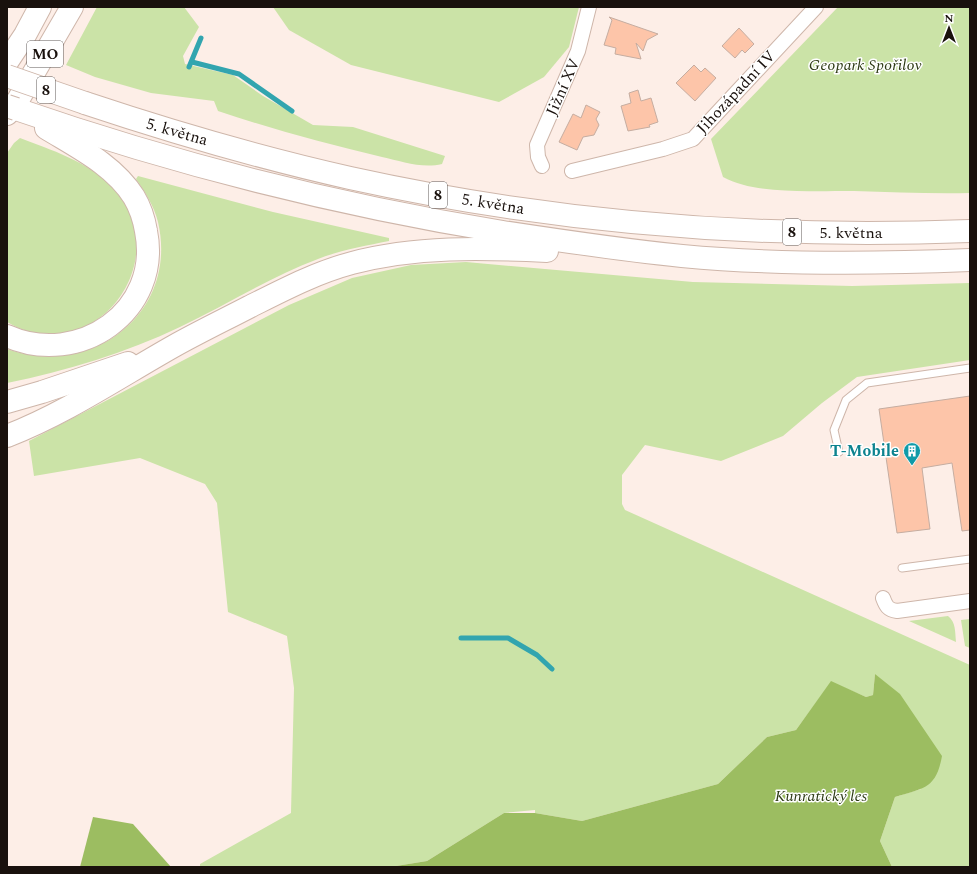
<svg xmlns="http://www.w3.org/2000/svg" width="977" height="874" font-family="Spectral,serif">
  <style>
    .green { fill: #cbe3a7 }
    .forest { fill: #9cbd61 }
    .lines { fill: none; stroke-linecap: round; stroke-linejoin: round }
    .stream { stroke: #32a5af; stroke-width: 5 }
    .building { fill: #fdc5a9; stroke: #c5ada1 }
    .service-casing { stroke: #ceb6aa; stroke-width: 9 }
    .minor-casing { stroke: #ceb6aa; stroke-width: 16 }
    .trunk-casing { stroke: #ceb6aa; stroke-width: 24 }
    .service { stroke: #fff; stroke-width: 7 }
    .minor { stroke: #fff; stroke-width: 14 }
    .trunk { stroke: #fff; stroke-width: 22 }
    .trunk-bridge-casing { stroke: #ceb6aa; stroke-width: 24; stroke-linecap: butt }
    .trunk-bridge { stroke: #fff; stroke-width: 22 }
    .labels { text-anchor: middle; dominant-baseline: central; stroke-width: 3; stroke-linejoin: round; paint-order: stroke }
    .shield { fill: #fff; stroke: #5e5856; stroke-width: 1 }
    .shield-label { font-size: 15px; font-weight: bold; fill: #19110d }
    .park-label { font-size: 16px; font-style: italic; fill: #2d3a14; stroke: #fff }
    .street-label { font-size: 16px; fill: #19110d; stroke: #fff }
    .culture-label { font-size: 16px; font-weight: bold; fill: #0d838f; stroke: #fff; text-anchor: end }
  </style>
  <rect width="100%" height="100%" fill="#fdeee7"/>
  <!-- green -->
  <g class="green">
    <path d="M97,7H184L199,27L183,56L185,64L233,75L263,96L313,125L353,127L445,156L442,164C422,169 401,161 382,157C326,144 272,129 218,111L214,101L151,93L95,77L66,65Z"/>
    <path d="M273,7H579L569,47L544,77L499,102L351,65L289,30Z"/>
    <path d="M838,7H970V193C931,194 893,192 854,191C815,190 758,196 723,177L711,139Z"/>
    <path d="M20,138C51,150 87,161 111,186C181,257 94,373 7,322V153L14,143Z"/>
    <path d="M138,176L273,212L389,238V241C365,246 341,250 318,259C270,277 226,305 180,327C125,353 67,371 7,383V349C92,379 179,313 158,222C154,206 145,192 136,179Z"/>
    <path d="M466,262L693,282L852,286L970,283V360L857,377L822,403L783,436L721,461L645,445L622,475V504L625,510L970,665V867H892L880,841L895,797L921,789L875,674L873,695L866,697L831,682L796,730L767,737L718,784L582,821L535,813V810L504,813L427,861L390,867H200V864L291,813L294,688L287,636L228,612L217,503L205,484L140,458L34,476L29,441L289,305L352,278L411,265Z"/>
    <path d="M948,616C956,622 955,632 956,642L909,621Z"/>
    <path d="M970,619V648L965,646L961,620Z"/>
  </g>
  <!-- forest -->
  <g class="forest">
    <path d="M875,674L900,694L942,756C936,789 924,788 895,797L880,841L892,867H390L427,861L504,813H535L582,821L718,784L767,737L796,730L831,681L866,697L873,695Z"/>
    <path d="M93,817L133,824L171,867H80Z"/>
  </g>
  <g class="lines">
    <!-- stream -->
    <g class="stream">
      <path d="M192,62L239,74L292,111"/>
      <path d="M189,67L201,38"/>
      <path d="M461,638H508L537,655L552,669"/>
    </g>
  </g>
  <!-- building -->
  <g class="building">
    <path d="M609,17L658,34L647,40L643,51L636,43L641,59L615,54L616,48L604,45L612,20Z"/>
    <path d="M739,28L754,44L745,53L742,50L735,58L722,46Z"/>
    <path d="M694,65L701,72L705,68L716,78L695,101L676,83Z"/>
    <path d="M638,90L641,101L651,98L658,122L649,125L650,127L628,131L621,106L631,103L629,93Z"/>
    <path d="M586,105L600,112L596,119L599,125L594,135L583,137L577,150L559,142L573,114L581,118Z"/>
    <path d="M970,396V530L962,531L952,463L922,468L930,529L897,533L879,409Z"/>
  </g>
  <g class="lines">
    <!-- service casing -->
    <g class="service-casing">
      <g id="service">
        <path d="M839,452L834,430L846,400L867,383L970,368"/>
        <path d="M902,568L970,559"/>
      </g>
    </g>
    <!-- minor casing -->
    <g class="minor-casing">
      <g id="minor">
        <path d="M542,166L538,157L537,145L578,51L589,7"/>
        <path d="M572,171L663,149L693,139L816,7"/>
        <path d="M883,598C886,606 888,610 897,611L970,601"/>
      </g>
    </g>
    <!-- trunk casing -->
    <g class="trunk-casing">
      <g id="trunk">
        <path d="M7,62L25,35L40,7"/>
        <path d="M85,103C172,132 261,158 350,178C554,223 762,239 970,231"/>
        <path d="M16,109C175,164 337,205 503,232C562,241 622,250 682,256C777,265 874,264 970,260"/>
        <path d="M7,114L18,100L72,7"/>
        <path d="M7,336C79,368 162,311 146,231C144,219 140,207 134,197C114,165 77,147 46,128"/>
        <path d="M7,402L42,392L128,363"/>
        <path d="M7,436C66,413 119,377 174,346C199,332 224,320 249,307C283,290 315,273 352,263C416,246 482,248 547,251"/>
      </g>
    </g>
    <!-- service -->
    <use href="#service" class="service"/>
    <!-- minor -->
    <use href="#minor" class="minor"/>
    <!-- trunk -->
    <use href="#trunk" class="trunk"/>
    <!-- trunk-bridge casing -->
    <g class="trunk-bridge-casing">
      <g id="trunk-bridge">
        <path d="M7,76L85,103"/>
        <path d="M7,106L16,109"/>
      </g>
    </g>
    <!-- trunk-bridge -->
    <use href="#trunk-bridge" class="trunk-bridge"/>
  </g>
  <!-- icons -->
  <defs>
    <g id="building-pin" transform="scale(0.9)"><path d="M0 17L-7.5 6A9.5 9.5 0 1 1 7.5 6Z" fill="#0f9aa8" stroke="#fff"/><path d="M-4-6H4V6H1V3H-1V6H-4ZM-2.5-4.3h1.7v1.8h-1.7ZM.8-4.3h1.7v1.8H.8ZM-2.5-1h1.7V.8h-1.7ZM.8-1h1.7V.8H.8Z" fill="#fff"/></g>
  </defs>
  <g fill-rule="evenodd">
    <use href="#building-pin" x="912" y="451"/>
  </g>
  <g class="labels">
    <!-- shield labels -->
    <g class="shield">
      <rect x="27" y="41" width="36" height="26" rx="3"/>
      <rect x="37" y="77" width="18" height="26" rx="3"/>
      <rect x="429" y="182" width="18" height="26" rx="3"/>
      <rect x="783" y="219" width="18" height="26" rx="3"/>
    </g>
    <g class="shield-label">
      <text x="45" y="54">MO</text>
      <text x="46" y="90">8</text>
      <text x="438" y="195">8</text>
      <text x="792" y="232">8</text>
    </g>
    <!-- park labels -->
    <g class="park-label">
      <text x="865" y="65">Geopark Spořilov</text>
      <text x="821" y="796">Kunratický les</text>
    </g>
    <!-- street labels -->
    <g class="street-label">
      <text transform="translate(563 87) rotate(-66)">Jižní XV</text>
      <text transform="translate(736 92) rotate(-47)">Jihozápadní IV</text>
      <text transform="translate(177 132) rotate(16)">5. května</text>
      <text transform="translate(493 204) rotate(9)">5. května</text>
      <text x="851" y="233">5. května</text>
    </g>
    <!-- culture labels -->
    <g class="culture-label">
      <text x="899" y="451">T-Mobile</text>
    </g>
  </g>
  <!-- border -->
  <rect width="977" height="874" fill="none" stroke="#19110d" stroke-width="16"/>
  <!-- north arrow -->
  <g transform="translate(949 28)" stroke="#ffffff" stroke-width="3" paint-order="stroke">
  <path d="M0-3L7 15L0 10L-7 15Z" fill="#19110d"/>
  <text y="-6" font-size="11" font-weight="bold" text-anchor="middle" fill="#19110d">N</text>
  </g>
</svg>
